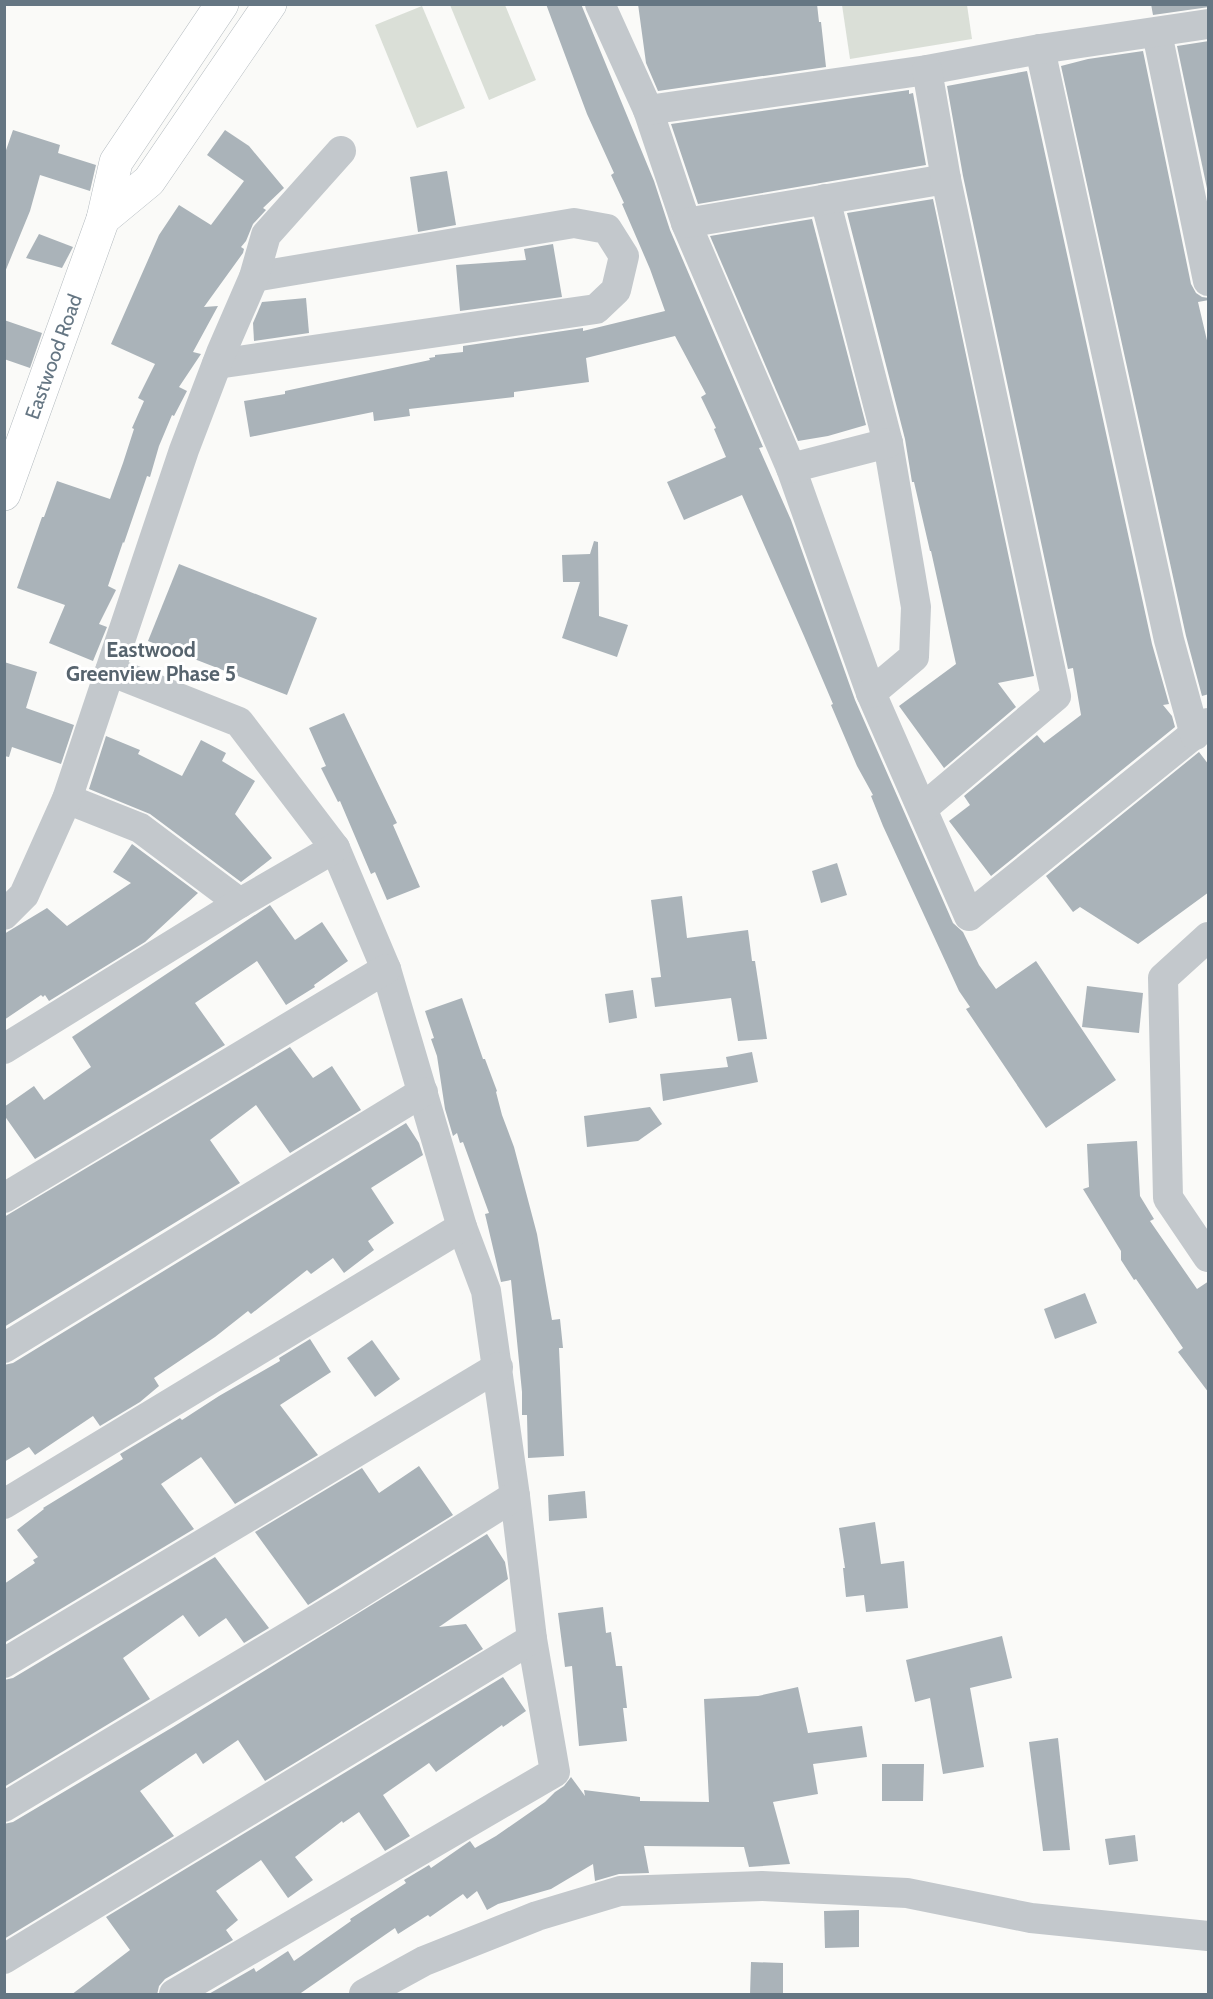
<svg xmlns="http://www.w3.org/2000/svg" width="1213" height="1999" font-family="Cabin,sans-serif">
  <style>
    .green { fill: #dadfd7 }
    .building { fill: #aab3b9 }
    .lines { fill: none; stroke-linecap: round; stroke-linejoin: round }
    .secondary-casing { stroke: #b3babf; stroke-width: 34 }
    .minor { stroke: #c3c8cc; stroke-width: 30 }
    .secondary { stroke: #fff; stroke-width: 33 }
    .labels { text-anchor: middle; dominant-baseline: central; stroke-width: 6; stroke-linejoin: round; paint-order: stroke }
    .street-label { font-size: 20px; fill: #657683; stroke: #fff }
    .neighbourhood-label { font-size: 21px; font-weight: bold; fill: #57646e; stroke: #fff }
  </style>
  <rect width="100%" height="100%" fill="#fafaf8"/>
  <!-- green -->
  <g class="green">
    <path d="M450,5H505L536,80L489,100Z"/>
    <path d="M842,5H967L972,39L850,59Z"/>
    <path d="M422,6L465,108L417,128L375,25Z"/>
  </g>
  <!-- building -->
  <g class="building">
    <path d="M546,4H581L654,181L670,230L763,447L759,448L791,520L855,700L953,923L963,932L979,965L996,989L1036,961L1116,1080L1046,1128L966,1009L970,1007L959,991L883,826L871,796L873,795L857,766L831,705L833,704L804,636L742,495L684,520L667,482L726,457L714,429L716,428L701,397L706,394L675,336L586,358L589,382L514,392V397L409,409L410,416L374,421L373,412L250,437L244,401L285,394V391L430,360L429,358L435,357V355L463,352V346L583,328V331L665,311L650,269L622,204L624,203L611,175L614,173L587,114Z"/>
    <path d="M638,4H817L819,22H821L826,67L658,91L646,63Z"/>
    <path d="M1151,4H1209V7L1153,15Z"/>
    <path d="M1209,41V198L1177,46Z"/>
    <path d="M1143,51L1191,284L1196,293L1202,297L1209,298V300L1198,302L1209,349V694L1202,696L1186,636L1061,66L1088,59Z"/>
    <path d="M1027,71L1152,644L1169,704L1163,705L1172,716L1175,727L991,876L949,821L970,805L964,796L1037,735L1044,743L1081,715L1073,668L1068,669L963,176L947,86Z"/>
    <path d="M909,90V94L913,93L926,165L698,204L671,124Z"/>
    <path d="M13,130L60,145L58,153L96,165L90,191L40,175L30,211L5,272L4,156Z"/>
    <path d="M225,130L249,146L284,188L263,208L266,210L253,224L246,241L241,247L244,249L243,253L204,307L218,306L193,352L201,354L179,387L187,391L174,416L172,415L159,446L150,477L147,476L124,543L123,542L108,586L116,590L99,624L107,627L93,661L49,643L65,605L17,588L42,517H44L57,481L110,499L123,463L134,429L132,428L144,401L138,398L155,364L111,344L159,235L179,205L211,225L244,181L207,155Z"/>
    <path d="M447,171L456,225L418,232L410,177Z"/>
    <path d="M933,199L1034,676L998,683L1016,707L944,768L899,706L956,664L931,551H930L914,482H912L905,439L847,213Z"/>
    <path d="M812,219L866,425L828,436L798,441L710,236Z"/>
    <path d="M39,234L73,247L62,268L26,258Z"/>
    <path d="M553,244L562,297L460,311L456,265L526,260L524,249Z"/>
    <path d="M306,298L309,333L254,341L253,323L262,302Z"/>
    <path d="M4,320L42,333L30,368L4,359Z"/>
    <path d="M594,541L598,542L599,616L628,625L617,657L562,638L580,582H563L562,555L590,554Z"/>
    <path d="M179,564L317,618L287,695L148,641Z"/>
    <path d="M4,662L37,672L26,708L74,725L61,764L12,747L9,757L4,756Z"/>
    <path d="M344,713L397,823L393,825L420,887L387,900L375,872L371,874L340,801L338,802L321,768L326,766L309,728Z"/>
    <path d="M106,736L140,750L138,754L182,776L201,740L226,753L222,761L255,781L235,814L272,858L241,882L150,814L89,789Z"/>
    <path d="M1199,752L1209,765V892L1138,944L1080,907L1073,912L1046,876Z"/>
    <path d="M132,844L198,893L145,942L49,1001L45,995L43,997L41,995L4,1020V934L47,908L67,926L131,883L113,872Z"/>
    <path d="M837,863L847,895L821,903L812,871Z"/>
    <path d="M682,896L687,938L748,930L752,961H755L767,1039L738,1041L731,998L655,1007L651,978L661,977L651,900Z"/>
    <path d="M270,905L295,940L322,922L348,961L314,985L315,987L286,1005L257,961L195,1003L225,1045L35,1159L4,1115V1107L34,1086L44,1100L91,1067L72,1037Z"/>
    <path d="M1087,986L1143,993L1139,1033L1082,1027Z"/>
    <path d="M633,990L637,1018L609,1023L605,994Z"/>
    <path d="M462,998L483,1059H485L497,1091L496,1092L502,1115L514,1147L537,1234L552,1320L560,1319L563,1348H559L564,1456L528,1458L527,1415H522V1392L511,1280L501,1282L485,1214L489,1213L463,1142L460,1143L457,1133L453,1136L445,1109L437,1056L431,1039L434,1038L425,1011Z"/>
    <path d="M290,1047L313,1078L332,1066L361,1110L290,1153L256,1105L210,1140L240,1183L4,1327V1217Z"/>
    <path d="M752,1052L758,1082L663,1101L660,1074L728,1067L726,1057Z"/>
    <path d="M650,1107L662,1124L638,1141L587,1147L584,1116Z"/>
    <path d="M406,1123L419,1143L423,1155L371,1188L394,1223L368,1241L374,1250L344,1273L333,1258L311,1274L307,1270L251,1314L248,1311L215,1337L154,1378L159,1386L140,1402L100,1426L93,1416L35,1455L29,1447L4,1462V1365L13,1363Z"/>
    <path d="M1137,1141L1140,1196L1154,1219L1150,1221L1197,1289L1209,1281V1393L1178,1352L1183,1348L1136,1279L1134,1280L1121,1260V1251L1083,1189L1089,1187L1087,1144Z"/>
    <path d="M1085,1293L1097,1323L1055,1339L1044,1309Z"/>
    <path d="M310,1339L331,1372L280,1405L318,1455L235,1504L201,1457L161,1484L194,1529L4,1643V1584L35,1563L33,1560L38,1557L17,1530L44,1509L43,1508L123,1459L120,1454L180,1418L182,1420L219,1396L280,1361L279,1358Z"/>
    <path d="M372,1340L400,1379L375,1397L347,1358Z"/>
    <path d="M419,1466L453,1515L308,1605L255,1532L362,1468L379,1493Z"/>
    <path d="M585,1491L587,1518L549,1521L548,1495Z"/>
    <path d="M875,1522L881,1564L904,1561L908,1608L866,1612L864,1595L846,1597L843,1568H845L839,1528Z"/>
    <path d="M487,1534L505,1562L508,1579L439,1627L466,1624L483,1649L265,1781L238,1740L203,1764L196,1753L140,1791L174,1836L4,1939V1824L13,1822L173,1727Z"/>
    <path d="M215,1557L269,1628L244,1643L226,1618L199,1637L183,1615L123,1658L150,1699L4,1787V1680L13,1678Z"/>
    <path d="M603,1607L606,1633L611,1632L616,1666H622L627,1708H623L627,1741L579,1746L572,1666L565,1667L558,1613Z"/>
    <path d="M1002,1636L1012,1678L970,1688L984,1767L943,1774L930,1698L915,1702L906,1660Z"/>
    <path d="M503,1677L526,1711L503,1727L502,1725L436,1772L429,1763L383,1795L410,1836L385,1851L359,1812L343,1823L342,1821L295,1857L313,1880L288,1898L261,1860L216,1891L238,1920L226,1930L233,1940L165,1979L159,1986L157,1995H71L130,1950L106,1917Z"/>
    <path d="M798,1687L808,1733L862,1726L867,1757L813,1764L818,1794L773,1802L790,1864L749,1867L744,1847L644,1846L649,1873L619,1874L595,1881L593,1864L551,1889L498,1904L487,1910L477,1891L467,1899L463,1894L430,1917L428,1915L398,1934L395,1928L298,1995H207L254,1968L256,1972L288,1951L294,1961L351,1921L350,1919L406,1883L404,1880L429,1865L431,1868L470,1841L475,1848L496,1836L545,1802L555,1792L564,1786L571,1777L585,1796L584,1790L640,1797V1801L709,1802L704,1699L758,1696Z"/>
    <path d="M1058,1738L1070,1850L1043,1851L1029,1742Z"/>
    <path d="M882,1764H924L923,1801H882Z"/>
    <path d="M1135,1835L1138,1861L1109,1865L1105,1839Z"/>
    <path d="M859,1910V1947L825,1948L824,1911Z"/>
    <path d="M751,1962L783,1963V1995H750Z"/>
  </g>
  <g class="lines">
    <!-- secondary casing -->
    <g class="secondary-casing">
      <g id="secondary">
        <path d="M103,219L149,181L270,4"/>
        <path id="s1" d="M4,494L103,219L116,162L222,4"/>
      </g>
    </g>
    <!-- minor -->
    <g class="minor">
      <path d="M600,4L648,110L686,223L791,468L871,693L969,916L1208,723"/>
      <path d="M1157,33L1208,281"/>
      <path d="M1040,49L1169,640L1195,735"/>
      <path d="M648,110L927,70L1040,49L1208,24"/>
      <path d="M825,199L888,443L916,607L914,657L871,693"/>
      <path d="M686,223L946,179"/>
      <path d="M217,364L596,309L616,290L624,256L607,229L574,223L254,277"/>
      <path d="M791,468L888,443"/>
      <path d="M110,671L239,722L335,848L386,969L462,1227L486,1291L515,1496L532,1639L555,1772L174,1994"/>
      <path d="M67,799L140,828L240,903"/>
      <path d="M923,808L1056,696L946,179L927,70"/>
      <path d="M4,915L24,895L67,799L184,450L221,353L254,277L266,235L341,151"/>
      <path d="M1208,937L1163,978L1168,1198L1208,1257"/>
      <path d="M4,1049L240,903L335,848"/>
      <path d="M4,1198L386,969"/>
      <path d="M4,1348L423,1092"/>
      <path d="M4,1504L462,1227"/>
      <path d="M4,1663L498,1367"/>
      <path d="M4,1807L349,1600L515,1496"/>
      <path d="M4,1959L532,1639"/>
      <path d="M364,1994L424,1961L537,1916L620,1891L762,1886L907,1893L1031,1918L1208,1936"/>
    </g>
    <!-- secondary -->
    <use href="#secondary" class="secondary"/>
  </g>
  <g class="labels">
    <!-- street labels -->
    <g class="street-label">
      <text stroke="none"><textPath href="#s1" startOffset="146">Eastwood Road</textPath></text>
    </g>
    <!-- neighbourhood labels -->
    <g class="neighbourhood-label">
      <text x="151" y="649">Eastwood<tspan x="151" dy="24">Greenview Phase 5</tspan></text>
    </g>
  </g>
  <!-- border -->
  <rect width="1213" height="1999" fill="none" stroke="#657683" stroke-width="12"/>
</svg>
